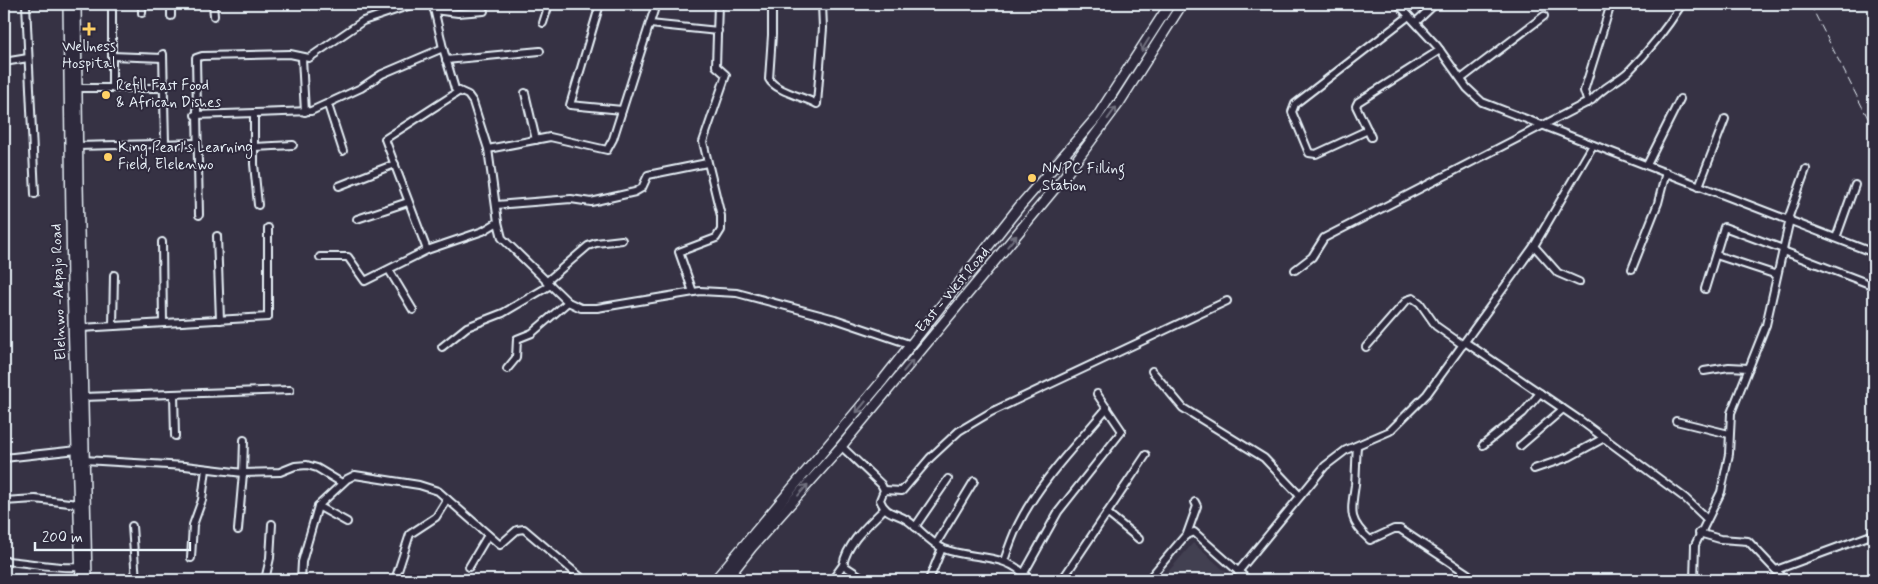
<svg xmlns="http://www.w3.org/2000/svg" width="1878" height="584" font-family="Mynerve,sans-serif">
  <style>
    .built { fill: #433f51 }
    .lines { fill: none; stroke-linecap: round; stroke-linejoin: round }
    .minor-casing { stroke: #e8f1f8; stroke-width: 10 }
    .major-casing { stroke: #e8f1f8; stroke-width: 12 }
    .minor { stroke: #2f2a3d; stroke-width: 6 }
    .major { stroke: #2f2a3d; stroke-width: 9 }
    .rail { stroke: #e8f1f8; stroke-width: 1; stroke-dasharray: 8 4; stroke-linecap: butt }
    .oneway { stroke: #70707e }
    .poi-dot { fill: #ffd166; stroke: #2f2a3d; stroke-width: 2 }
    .labels { text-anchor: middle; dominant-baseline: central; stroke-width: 4; stroke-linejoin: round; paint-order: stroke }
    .poi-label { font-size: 15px; fill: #e8f1f8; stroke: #2f2a3d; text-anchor: start }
    .street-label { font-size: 15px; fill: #e8f1f8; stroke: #2f2a3d }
  </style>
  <rect width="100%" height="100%" fill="#363244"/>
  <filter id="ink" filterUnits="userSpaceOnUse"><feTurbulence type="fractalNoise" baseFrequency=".02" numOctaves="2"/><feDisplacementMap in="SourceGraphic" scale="10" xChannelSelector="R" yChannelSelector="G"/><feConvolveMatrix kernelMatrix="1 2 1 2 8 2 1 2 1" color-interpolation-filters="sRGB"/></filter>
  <g filter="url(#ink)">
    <!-- built -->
    <path class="built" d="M1193,543L1235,580H1161Z"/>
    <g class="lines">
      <!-- minor casing -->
      <g class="minor-casing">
        <g id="minor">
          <path d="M26,4L35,194"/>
          <path d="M142,4V13"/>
          <path d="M171,4V16"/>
          <path d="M213,4L214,16"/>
          <path d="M433,4L443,48L455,89L468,95L473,102L488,149L498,222L502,238L568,302L581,308H597L700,291L737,293L835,319L912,345"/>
          <path d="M600,4L570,105L622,110"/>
          <path d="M772,4V35L769,79C775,91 804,97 817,104L823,28L822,4"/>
          <path d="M1398,4L1437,46L1467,88L1482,102L1874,253"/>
          <path d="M434,10L458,13L484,11"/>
          <path d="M1416,22L1435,4"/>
          <path d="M543,23L549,4"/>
          <path d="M650,24L718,31"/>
          <path d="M163,54L165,144"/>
          <path d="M112,56L163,58"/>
          <path d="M302,58L305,112"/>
          <path d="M446,60L540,51"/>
          <path d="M4,62L28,58"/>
          <path d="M1461,79L1544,16"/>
          <path d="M112,87V4"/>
          <path d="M77,88H165"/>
          <path d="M525,93L536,140"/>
          <path d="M1588,103L1584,91L1611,4"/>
          <path d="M328,105L343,151"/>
          <path d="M254,113V164L258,205"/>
          <path d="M195,115L311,111L361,88L382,74L443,48"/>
          <path d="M1368,130L1316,154L1309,153L1292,112L1295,104L1409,16"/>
          <path d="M1371,137L1356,106L1358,102L1440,50"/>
          <path d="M77,146L196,143"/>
          <path d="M254,147L293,145"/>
          <path d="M488,149L550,137L607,150L613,139L656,4"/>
          <path d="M1647,165L1680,99"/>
          <path d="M339,186L395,164"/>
          <path d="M1699,186L1725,119"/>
          <path d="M496,205L571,199L591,202L635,192L642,188L648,175L707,163"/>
          <path d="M199,215L196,58L202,56L290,54L309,58L363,21L414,4"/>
          <path d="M357,219L408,202"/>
          <path d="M1788,219L1806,169"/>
          <path d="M217,236L220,320"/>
          <path d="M1836,238L1855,185"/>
          <path d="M162,242L163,323"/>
          <path d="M1534,246L1558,273L1579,282"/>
          <path d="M427,250L385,139L458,92"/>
          <path d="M1783,251L1872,285"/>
          <path d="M1716,255L1777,275"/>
          <path d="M320,257H348L365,281L427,250L483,231L498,222"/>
          <path d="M1632,269L1658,203L1666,172"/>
          <path d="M389,270L413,310"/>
          <path d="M1295,270L1312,257L1324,238L1592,100C1603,87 1617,82 1629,71C1650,50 1666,29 1682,4"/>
          <path d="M546,282L588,246L596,243L622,240"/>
          <path d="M1705,289L1724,227L1783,249"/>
          <path d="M693,292L679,252L716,238L721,230V216L703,142L726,75L716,66L718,4"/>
          <path d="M113,326L114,275"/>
          <path d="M81,328L268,317V228"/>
          <path d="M1465,342L1581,421L1685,498L1707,519"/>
          <path d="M442,347L467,327L503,313L549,286"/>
          <path d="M1366,347L1407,300L1413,298L1420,303L1436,326L1463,345"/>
          <path d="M507,369L516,358L517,339L532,333L568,302"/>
          <path d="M1152,371L1183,408L1264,458L1300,496"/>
          <path d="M1704,371L1729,367L1749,368"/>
          <path d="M174,394L175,436"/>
          <path d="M82,397L290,390"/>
          <path d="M1676,421L1729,434"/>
          <path d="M1483,445L1523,413L1540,393"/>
          <path d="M841,446L881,484L884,490L880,500C886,515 895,512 907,520C919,528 930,543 944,549C972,560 1009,552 1029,580"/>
          <path d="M1357,446C1356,458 1356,472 1355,485C1351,512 1348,520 1370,540L1394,529H1400L1468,574"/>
          <path d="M1520,446L1563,409"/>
          <path d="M4,458L77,450"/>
          <path d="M84,460L185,466L243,473L280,472L295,466L307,465L317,468L342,483"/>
          <path d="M1534,469L1569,457L1604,438"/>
          <path d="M884,490L902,491L930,458L959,431L991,412L1227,301"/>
          <path d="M4,501L35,499L78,504"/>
          <path d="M318,506L347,522"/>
          <path d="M1107,513L1139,539"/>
          <path d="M132,526L136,580"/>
          <path d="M915,527L948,479"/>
          <path d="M238,530L243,473L244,440"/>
          <path d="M1699,533L1720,539L1748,541L1785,580"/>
          <path d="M1187,534L1197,506L1195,502"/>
          <path d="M936,544L974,481"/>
          <path d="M191,558L193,525L202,500L206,469"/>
          <path d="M4,561C30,562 54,569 80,567"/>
          <path d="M1004,561C1008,549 1012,537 1018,525C1039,482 1076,445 1107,408"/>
          <path d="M469,567L488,535"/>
          <path d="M1776,570L1874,534"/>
          <path d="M1238,572L1325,466L1346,450L1390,431L1427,394L1534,246L1593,145"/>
          <path d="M1024,573L1058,512L1122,431L1097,394"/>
          <path d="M265,580L270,558L272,524"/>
          <path d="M265,580L301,578"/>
          <path d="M301,580L302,562L318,506L347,479L355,475L419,485L438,491L500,545L517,530L524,529L584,580"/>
          <path d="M395,580L410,534L436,517L447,499"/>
          <path d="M832,580L843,565"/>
          <path d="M866,580L843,565C847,543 868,525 884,509"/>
          <path d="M929,580L942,548"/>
          <path d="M1062,580L1146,455"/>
          <path d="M1148,580L1185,536L1194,532L1248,580"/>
          <path d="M1694,580L1695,545L1721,492L1729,454L1731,413L1766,325L1790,219"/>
        </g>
      </g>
      <!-- major casing -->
      <g class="major-casing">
        <g id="major">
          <path d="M68,4L72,286L81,580"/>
          <path d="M76,4L78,185L87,580"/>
          <path d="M715,580L883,380L1019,207L1097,117L1170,4"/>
          <path d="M726,580L752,547L839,449L1061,181L1119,103L1182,4"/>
        </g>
      </g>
      <!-- minor -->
      <use href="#minor" class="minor"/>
      <!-- major -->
      <use href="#major" class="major"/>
      <!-- rail -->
      <path class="rail" d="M1810,4L1874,130"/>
    </g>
    <!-- one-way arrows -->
    <defs><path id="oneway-shaft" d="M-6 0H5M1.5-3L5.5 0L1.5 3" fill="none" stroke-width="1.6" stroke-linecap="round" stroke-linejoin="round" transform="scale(1.25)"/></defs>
    <g class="oneway">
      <use href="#oneway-shaft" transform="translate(1145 45) rotate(122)"/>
      <use href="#oneway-shaft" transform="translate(1112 113) rotate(-54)"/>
      <use href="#oneway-shaft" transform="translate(1012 241) rotate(-50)"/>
      <use href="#oneway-shaft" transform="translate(908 366) rotate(-50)"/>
      <use href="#oneway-shaft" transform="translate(861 407) rotate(130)"/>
      <use href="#oneway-shaft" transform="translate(803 490) rotate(-49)"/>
    </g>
  </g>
  <!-- markers -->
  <g class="poi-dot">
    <path d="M86.5 21.5h5v5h5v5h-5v5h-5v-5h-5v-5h5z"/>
    <circle cx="106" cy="95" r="5"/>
    <circle cx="108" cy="157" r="5"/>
    <circle cx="1032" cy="178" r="5"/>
  </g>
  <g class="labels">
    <!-- poi labels -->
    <g class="poi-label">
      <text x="89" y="47" text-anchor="middle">Wellness<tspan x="89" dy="17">Hospital</tspan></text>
      <text x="116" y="86">Refill Fast Food<tspan x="116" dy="17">&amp; African Dishes</tspan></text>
      <text x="118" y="148">King Pearl's Learning<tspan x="118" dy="17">Field, Elelenwo</tspan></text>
      <text x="1042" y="169">NNPC Filling<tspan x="1042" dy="17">Station</tspan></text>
    </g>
    <!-- street labels -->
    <g class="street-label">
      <text transform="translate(953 290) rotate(-50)">East - West Road</text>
      <text transform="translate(59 292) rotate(-92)">Elelnwo -Akpajo Road</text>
    </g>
  </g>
  <!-- margin -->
  <rect width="1878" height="584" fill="none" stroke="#2f2a3d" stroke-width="20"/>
  <rect x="10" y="10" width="1858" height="564" fill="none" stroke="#e8f1f8" stroke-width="2" filter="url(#ink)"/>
  <!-- scale -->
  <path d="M35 542v8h155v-8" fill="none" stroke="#e8f1f8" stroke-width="2.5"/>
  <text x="42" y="542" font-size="15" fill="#e8f1f8" stroke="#2f2a3d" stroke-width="4" paint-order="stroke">200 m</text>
</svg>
